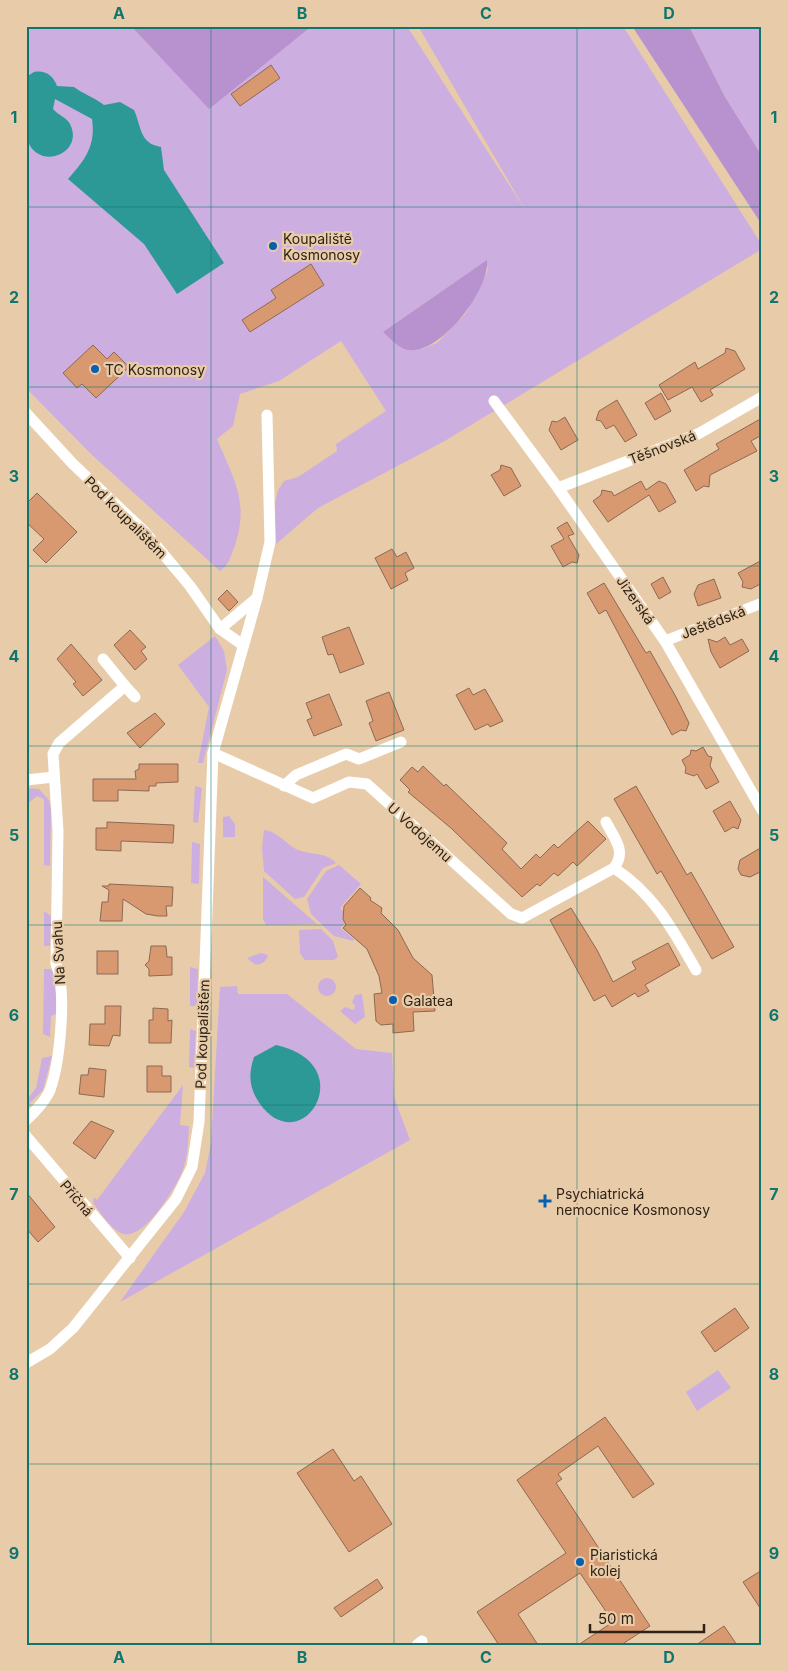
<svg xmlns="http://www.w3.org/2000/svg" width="788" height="1671" font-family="Inter,sans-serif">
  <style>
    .green { fill: #cdaee0; fill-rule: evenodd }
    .forest { fill: #b892ce }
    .water { fill: #2d9996 }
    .building { fill: #d89870; stroke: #8d6954 }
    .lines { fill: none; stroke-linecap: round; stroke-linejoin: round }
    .minor { stroke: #fff; stroke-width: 11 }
    .grid { fill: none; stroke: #0f766e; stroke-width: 1; stroke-opacity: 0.55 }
    .poi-dot { fill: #0760ae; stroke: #e8ccaa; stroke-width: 2 }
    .labels { text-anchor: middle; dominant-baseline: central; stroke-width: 4.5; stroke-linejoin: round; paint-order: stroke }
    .poi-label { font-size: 14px; fill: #2e2316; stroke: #e8ccaa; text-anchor: start }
    .street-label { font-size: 14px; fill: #2e2316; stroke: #e8ccaa }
    .neatline { fill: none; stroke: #0f766e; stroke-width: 2 }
    .grid-label { font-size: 16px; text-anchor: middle; font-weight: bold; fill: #0f766e }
  </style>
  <rect width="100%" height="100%" fill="#e8ccaa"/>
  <!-- green -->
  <g class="green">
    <path d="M26,26H131L209,108L312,26H407L526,211L418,26H623L760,242L762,249L443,442L318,508L276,544L275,503L278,490L284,481L298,477L337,451L336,444L386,411L341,341L279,381L240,394L233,426L217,439C234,479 250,504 234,548C231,556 228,566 220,571L92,455L26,388ZM486,261L488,270L466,313L437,343L421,349L383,332Z"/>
    <path d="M689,26H762V156L725,97Z"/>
    <path d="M215,636L224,651L227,670L203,763H198L209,707L178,665Z"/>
    <path d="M195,786L202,788L198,823L193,822Z"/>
    <path d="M26,788L39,789L49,800L51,810L50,866L44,865V799L37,796L26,805Z"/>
    <path d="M229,816L235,824V837H223V817Z"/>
    <path d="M264,830C276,830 287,845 298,850C310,855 327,852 336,863L323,868L304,897L295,899L264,871L262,848Z"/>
    <path d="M192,842L200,844L199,883L197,884L191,883Z"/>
    <path d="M339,865L361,884L340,908L345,913L342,918L345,923L341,928L354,939L353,941L334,936L311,914L307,899L326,871Z"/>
    <path d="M263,877L317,924L266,925L263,919Z"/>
    <path d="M44,911L51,916L50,946H44Z"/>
    <path d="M321,929L333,941L338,957L334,960H305L300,954L299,930Z"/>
    <path d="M261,953L268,955C266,962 261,966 254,964L247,958Z"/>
    <path d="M190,967L198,969L197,1006H190Z"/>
    <path d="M44,969H51L56,974V1014L51,1016L50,1037L43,1034Z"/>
    <circle cx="327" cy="987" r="9"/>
    <path d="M237,986L238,994H287L356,1049L392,1053L394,1097L410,1140L120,1302L184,1212L205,1173L211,1143L220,987Z"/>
    <path d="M362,994L365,1017L355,1024L340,1011L345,1007L354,1010L355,1006L352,1002L355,995Z"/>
    <path d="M190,1029L196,1031L194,1068L189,1067Z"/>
    <path d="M52,1056L43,1090L26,1107V1101L36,1088L42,1058Z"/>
    <path d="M183,1085L180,1125L189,1126C188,1142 188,1158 182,1172C175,1189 144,1240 123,1234C111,1230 101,1213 93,1203L94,1197L97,1200Z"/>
    <path d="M718,1370L731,1388L697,1411L686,1392Z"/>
  </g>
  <!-- forest -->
  <g class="forest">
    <path d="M131,26H312L209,109Z"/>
    <path d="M632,26H689L725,97L762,156V225Z"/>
    <path d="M487,260C490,290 440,355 408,350C398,348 391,339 383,332Z"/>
  </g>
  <!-- water -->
  <g class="water">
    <path d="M34,72C45,70 53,75 57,86L74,87C85,95 92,96 104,105L120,102L134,110C142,128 139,143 161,147L164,170L224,263L177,294L144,244L68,179C85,160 96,146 92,119L55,99L53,109C58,115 66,117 70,124C85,154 37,172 27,139C23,126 26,92 26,77Z"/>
    <path d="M276,1045C363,1064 302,1162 260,1104C249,1088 248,1075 254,1057Z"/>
  </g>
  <!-- building -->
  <g class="building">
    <path d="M271,65L280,78L240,106L231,94Z"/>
    <path d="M311,264L324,285L250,332L242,320L276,298L271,290Z"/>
    <path d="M93,345L107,359L114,352L129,367L96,398L82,384L77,388L63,373Z"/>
    <path d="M726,348L735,351L745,369L710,390L713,395L701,402L692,387L668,400L659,385L695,362L698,369L725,353Z"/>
    <path d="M661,393L671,411L655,420L645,403Z"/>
    <path d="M617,400L637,435L625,442L614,425L606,429L601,421L596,420L599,411Z"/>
    <path d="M565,417L578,440L561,450L549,430L552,421L557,422Z"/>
    <path d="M762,418V435L751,441L757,451L710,475L709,487L704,486L696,491L684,470L719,449L716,444Z"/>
    <path d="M501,465L511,468L521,486L504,496L491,475L500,470Z"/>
    <path d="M641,481L646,490L659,481L666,484L676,502L659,512L649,495L608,522L593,501L601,495L602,490L612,492L614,496Z"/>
    <path d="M37,493L77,532L46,563L33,550L44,539L26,522V504Z"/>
    <path d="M567,522L574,534L568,536L579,555L577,563L572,562L563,567L551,546L564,539L557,528Z"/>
    <path d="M392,549L397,557L406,552L414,568L405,573L408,580L391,589L375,558Z"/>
    <path d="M762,560V583L751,589L742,587L743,582L738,573Z"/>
    <path d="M663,577L671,592L659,599L651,584Z"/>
    <path d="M714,579L721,598L698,606L694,594L698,585Z"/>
    <path d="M604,583L646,653L650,651L676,697L689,723L686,731L681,730L672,735L606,610L599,614L587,593Z"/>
    <path d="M227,590L238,602L229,611L218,599Z"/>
    <path d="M349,627L364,664L340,673L333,654L328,655L322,637Z"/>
    <path d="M130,630L146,647L141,651L147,659L135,670L114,645Z"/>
    <path d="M725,637L730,645L742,639L749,651L720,668L711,652L708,639L717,642Z"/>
    <path d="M71,644L102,680L83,696L73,684L76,682L57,659Z"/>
    <path d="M469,688L473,695L485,689L503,721L490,727L488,724L475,730L456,695Z"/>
    <path d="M389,692L404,730L376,741L369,723L373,721L366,701Z"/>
    <path d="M329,694L342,725L314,736L307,720L312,718L306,703Z"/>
    <path d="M155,713L165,724L140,748L127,733Z"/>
    <path d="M703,747L708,756L712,757L710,766L719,782L706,789L697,774L694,776L685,773L686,768L682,760L690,755L691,750L696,751Z"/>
    <path d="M139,764H178V782L156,783V786H149V791L118,790V801H93V779H136L135,771L139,769Z"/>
    <path d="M423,766L444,786L446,784L507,843L502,849L521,869L536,854L540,858L554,844L558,848L588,821L606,839L577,866L573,862L558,876L554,873L540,886L537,884L522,897L452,829L408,792L410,790L400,780L412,767L418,772Z"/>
    <path d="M636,786L687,875L691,872L734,947L712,959L661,871L657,874L614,799Z"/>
    <path d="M730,801L741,820L738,829L733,827L725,832L713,811Z"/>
    <path d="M107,822L174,825L173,843L121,841V851L96,850V828H107Z"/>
    <path d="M762,847V871L750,877L741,875L738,869L740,860Z"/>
    <path d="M109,884L173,887L172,906H166L167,916H158L146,914L123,899L122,921H100L102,902H108L109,890L102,886H109Z"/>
    <path d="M360,888L371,898L370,900L382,908L381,913L398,930L413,958L432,975L435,1011L413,1012L414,1031L393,1033V1024L381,1025L376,1021L374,994L382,993L379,976L367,949L343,928L346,925L343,919L344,906Z"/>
    <path d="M571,908L597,950L613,982L636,969L632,962L668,943L680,965L645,985L649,991L638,997L635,993L612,1007L605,995L594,1001L550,920Z"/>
    <path d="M151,946H166L167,957H172V975L149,976V969L145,965L149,961Z"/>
    <rect x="97" y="951" width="21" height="23"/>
    <path d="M105,1006H121L120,1036L113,1035L109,1046L89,1045L90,1024H105Z"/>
    <path d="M153,1008L168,1009V1021L172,1020L171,1043H149V1020H153Z"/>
    <path d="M147,1066H162V1076H171V1092H147Z"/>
    <path d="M89,1068L106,1070L104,1097L79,1094L81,1075H88Z"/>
    <path d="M91,1121L114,1131L95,1159L73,1143Z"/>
    <path d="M26,1192L55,1227L38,1242L26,1228Z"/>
    <path d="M735,1308L749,1328L715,1352L701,1332Z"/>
    <path d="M605,1417L654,1484L633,1498L598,1446L558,1474L562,1479L556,1483L650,1626L621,1645H578L613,1622L580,1573L518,1614L538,1645H499L477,1612L566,1553L517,1480Z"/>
    <path d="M333,1449L354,1481L361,1476L392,1524L349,1552L297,1473Z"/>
    <path d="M762,1570V1611L743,1582Z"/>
    <path d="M377,1579L383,1588L341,1617L334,1608Z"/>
    <path d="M724,1626L737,1645H696Z"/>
  </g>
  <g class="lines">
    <!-- minor -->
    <g class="minor">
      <path d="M494,401L558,488L665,641L762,810"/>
      <path d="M26,413L73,464L144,531L190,586L220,629L243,645"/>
      <path d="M558,488L698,434L762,397"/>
      <path d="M220,629L257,598"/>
      <path d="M665,641L762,603"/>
      <path d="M103,659L125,686"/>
      <path d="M213,753L313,798L349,782L367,784L511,914L522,918L614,868C627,851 614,838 606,822"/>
      <path d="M26,780L54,777"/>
      <path d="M284,786L296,775L346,754L359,759L401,742"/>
      <path d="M614,868C654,894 673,930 696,970"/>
      <path d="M26,1120C34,1113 46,1100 50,1090C60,1062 67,991 56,964L58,831L53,754L59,743L125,686L135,697"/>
      <path d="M26,1136L130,1258"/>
      <path d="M26,1363L50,1349L73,1328L176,1199L192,1167L199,1122L213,753L257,598L270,542L267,415"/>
      <path d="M417,1645L422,1641"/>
    </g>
  </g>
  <!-- grid -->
  <path class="grid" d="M211,26V1645M394,26V1645M577,26V1645M26,207H762M26,387H762M26,566H762M26,746H762M26,925H762M26,1105H762M26,1284H762M26,1464H762"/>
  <!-- markers -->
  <g class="poi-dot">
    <circle cx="273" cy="246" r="5"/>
    <circle cx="95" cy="369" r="5"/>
    <circle cx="393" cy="1000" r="5"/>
    <path d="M542.5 1193.5h5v5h5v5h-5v5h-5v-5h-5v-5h5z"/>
    <circle cx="580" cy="1562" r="5"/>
  </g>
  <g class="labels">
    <!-- poi labels -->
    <g class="poi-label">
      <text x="283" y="238">Koupaliště<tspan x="283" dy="16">Kosmonosy</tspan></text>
      <text x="105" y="369">TC Kosmonosy</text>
      <text x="403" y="1000">Galatea</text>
      <text x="556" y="1193">Psychiatrická<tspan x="556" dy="16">nemocnice Kosmonosy</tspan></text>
      <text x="590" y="1554">Piaristická<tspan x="590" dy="16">kolej</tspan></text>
    </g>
    <!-- street labels -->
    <g class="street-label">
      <text transform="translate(662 447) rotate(-21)">Těšnovská</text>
      <text transform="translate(126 517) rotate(45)">Pod koupalištěm</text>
      <text transform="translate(636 600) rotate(55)">Jizerská</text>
      <text transform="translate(713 622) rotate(-21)">Ještědská</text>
      <text transform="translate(420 832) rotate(42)">U Vodojemu</text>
      <text transform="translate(58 953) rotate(-93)">Na Svahu</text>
      <text transform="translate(202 1034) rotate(-88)">Pod koupalištěm</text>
      <text transform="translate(77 1198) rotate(50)">Příčná</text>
    </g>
  </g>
  <!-- border -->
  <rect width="788" height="1671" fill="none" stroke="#e8ccaa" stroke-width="55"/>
  <!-- scale -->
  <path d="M590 1624v8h114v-8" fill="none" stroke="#2e2316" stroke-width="2.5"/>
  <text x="598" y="1624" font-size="15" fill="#2e2316" stroke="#e8ccaa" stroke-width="4" paint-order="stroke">50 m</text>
  <rect x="28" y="28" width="732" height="1616" class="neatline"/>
  <g class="grid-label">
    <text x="119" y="19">A</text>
    <text x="302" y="19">B</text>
    <text x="486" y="19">C</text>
    <text x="669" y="19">D</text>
    <text x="14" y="123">1</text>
    <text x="774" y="123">1</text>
    <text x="14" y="303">2</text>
    <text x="774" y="303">2</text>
    <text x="14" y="482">3</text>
    <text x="774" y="482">3</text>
    <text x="14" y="662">4</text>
    <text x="774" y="662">4</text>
    <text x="14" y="841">5</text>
    <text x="774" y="841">5</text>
    <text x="14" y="1021">6</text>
    <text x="774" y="1021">6</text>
    <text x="14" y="1200">7</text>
    <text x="774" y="1200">7</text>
    <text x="14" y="1380">8</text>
    <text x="774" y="1380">8</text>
    <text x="14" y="1559">9</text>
    <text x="774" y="1559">9</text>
    <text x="119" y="1663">A</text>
    <text x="302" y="1663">B</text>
    <text x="486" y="1663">C</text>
    <text x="669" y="1663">D</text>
  </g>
</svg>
